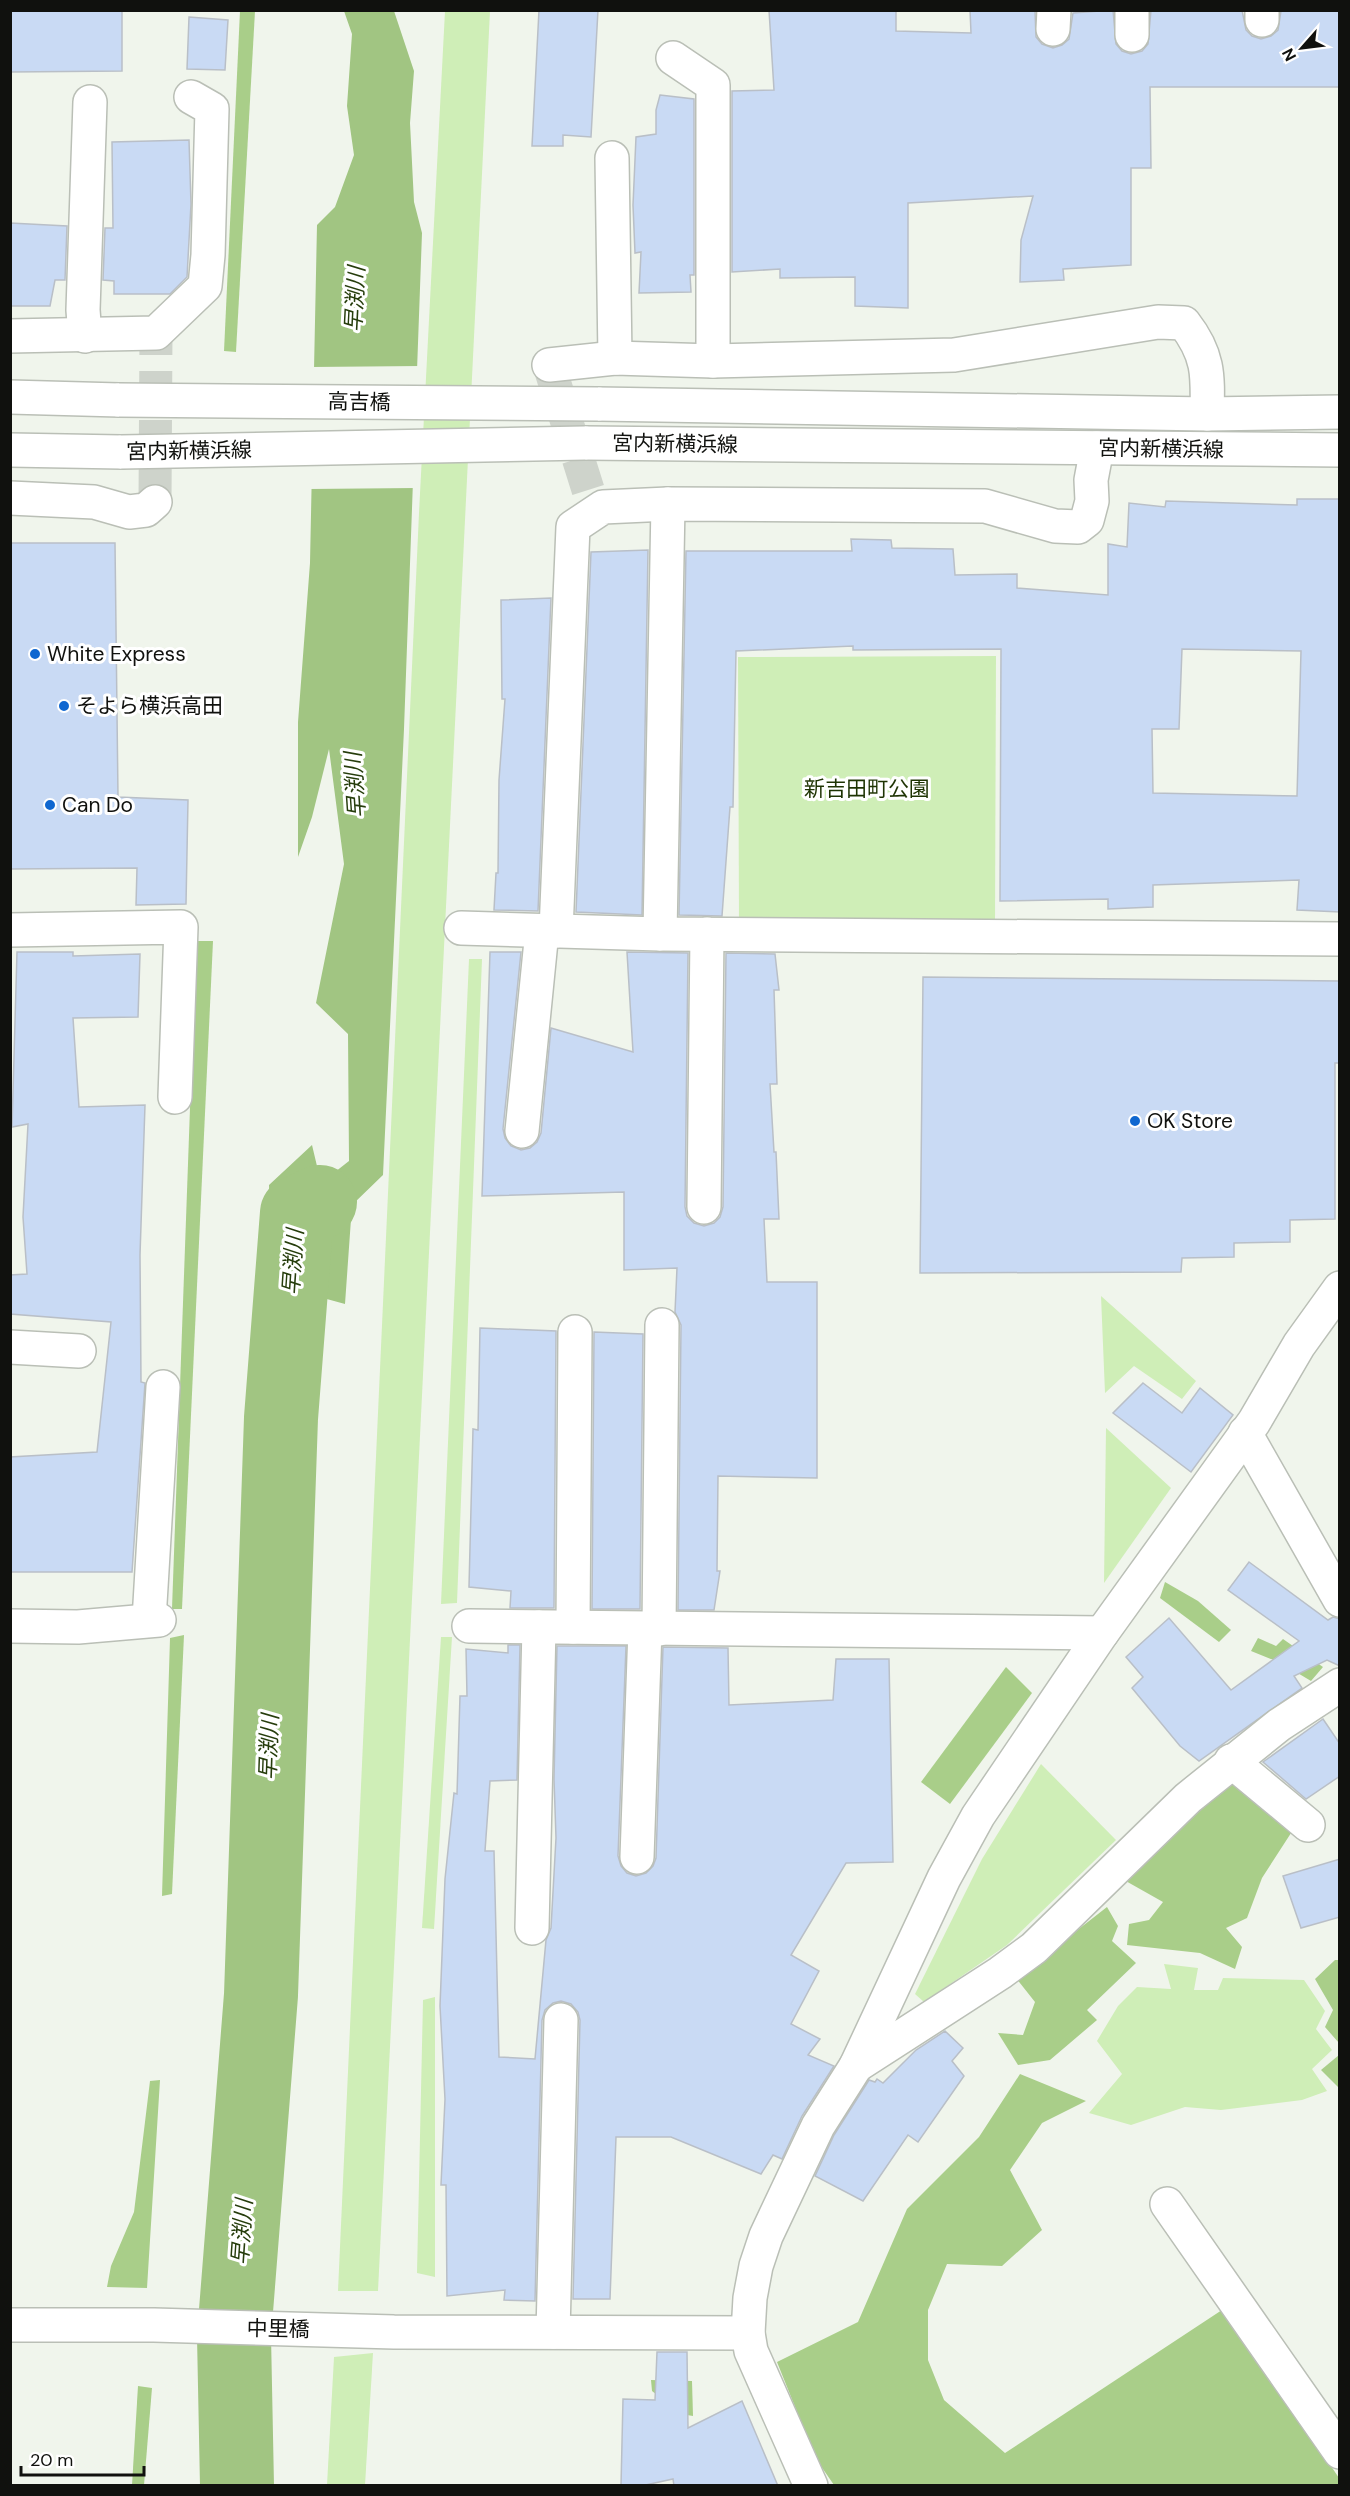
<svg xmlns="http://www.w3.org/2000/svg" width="1350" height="2496" font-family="'DM Sans','Noto Sans JP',sans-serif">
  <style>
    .green { fill: #cfeeb7 }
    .forest { fill: #a9ce89 }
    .water { fill: #a1c582 }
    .pier { fill: #f0f5ec }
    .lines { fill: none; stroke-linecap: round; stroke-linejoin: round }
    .river { stroke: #a1c582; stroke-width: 74 }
    .building { fill: #c9daf4; stroke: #b9bfc7; stroke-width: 1.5; fill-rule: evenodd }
    .minor-tunnel { stroke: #ced3cb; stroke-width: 33; stroke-dasharray: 33 16; stroke-linecap: butt }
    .minor-casing { stroke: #babfb6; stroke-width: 36 }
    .minor { stroke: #fff; stroke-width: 33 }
    .minor-bridge-casing { stroke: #babfb6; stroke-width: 36; stroke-linecap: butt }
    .minor-bridge { stroke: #fff; stroke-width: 33 }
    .poi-dot { fill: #0f67d0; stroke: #fff; stroke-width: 2 }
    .labels { text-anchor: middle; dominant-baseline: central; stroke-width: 6; stroke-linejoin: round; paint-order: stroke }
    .street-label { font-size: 21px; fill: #10110e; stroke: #fff }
    .poi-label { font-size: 21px; fill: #10110e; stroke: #fff; text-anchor: start }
    .park-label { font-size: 21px; fill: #1e3403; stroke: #fff }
    .water-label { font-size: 22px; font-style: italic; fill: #263d0c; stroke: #fff }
  </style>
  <rect width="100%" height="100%" fill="#f0f5ec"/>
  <!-- green -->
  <g class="green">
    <path d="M445,11H490L378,2291H338L419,513Z"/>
    <path d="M996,656L995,925L739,921L738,657Z"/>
    <path d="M469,959H482L457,1603L441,1604Z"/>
    <path d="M1101,1296L1196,1381L1182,1399L1134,1366L1105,1393Z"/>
    <path d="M1106,1428L1171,1488L1104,1583Z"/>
    <path d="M441,1637H452L434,1929L422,1928Z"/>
    <path d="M1041,1764L1116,1840L1007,1945L924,2002L915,1994L982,1859Z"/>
    <path d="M1164,1964L1198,1968L1194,1990H1218L1223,1978L1304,1980L1325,2011L1316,2029L1332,2050L1312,2069L1327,2091L1302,2100L1221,2110L1185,2107L1131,2125L1089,2113L1122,2074L1097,2041L1118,2006L1137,1987L1171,1989Z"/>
    <path d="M435,1997V2277L417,2273L423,2000Z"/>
    <path d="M373,2353L365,2485H327L334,2357Z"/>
  </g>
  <!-- forest -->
  <g class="forest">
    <path d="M240,11H255L236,352L224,351Z"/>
    <path d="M196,941H213L182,1609H172Z"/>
    <path d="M1165,1582L1198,1601L1231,1630L1219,1642L1160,1598Z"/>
    <path d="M184,1635L172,1894L162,1896L170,1638Z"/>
    <path d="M1258,1638L1276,1646L1283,1639L1323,1667L1311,1681L1281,1663L1251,1651Z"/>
    <path d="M1006,1667L1032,1693L950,1804L921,1782Z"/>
    <path d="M1231,1782L1293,1830L1262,1878L1247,1918L1226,1928L1242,1947L1235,1969L1200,1953L1127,1945L1129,1924L1149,1920L1163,1902L1124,1880L1178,1823Z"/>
    <path d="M1107,1907L1118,1926L1112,1941L1136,1963L1087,2010L1097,2020L1050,2060L1018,2065L998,2033L1023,2035L1035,2002L1016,1978Z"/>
    <path d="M1335,1960H1339V2043L1325,2027L1333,2010L1315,1979Z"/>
    <path d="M1339,2055V2088L1321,2070Z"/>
    <path d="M1020,2074L1086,2101L1042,2123L1010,2170L1042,2230L1002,2266L947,2264L928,2310V2360L944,2400L1005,2453L1225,2308L1339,2478V2485H834L816,2459L777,2362L858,2322L907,2209L979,2137Z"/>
    <path d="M160,2080L147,2288L107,2287L111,2266L134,2212L150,2081Z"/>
    <path d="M651,2380L692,2381L693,2416L681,2414L652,2391Z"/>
    <path d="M138,2386L152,2388L144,2485H132Z"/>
  </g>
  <!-- water -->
  <path class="water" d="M344,11H394L414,71L410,123L414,202L422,233L404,729L383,1175L352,1205L345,1304L272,1284L269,1185L312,1145L321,1183L349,1161L348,1034L316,1003L344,864L329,749L312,817L298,857V722L310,563L317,225L335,207L354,155L347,106L352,34Z"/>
  <!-- pier -->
  <path class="pier" d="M421,366L416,488L309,489L311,367Z"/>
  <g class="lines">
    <!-- river -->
    <path class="river" d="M237,2486L234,2336L261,1995L281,1418L297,1213L320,1202"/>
  </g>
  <!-- building -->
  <g class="building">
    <path d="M10,10H122V71L10,72Z"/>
    <path d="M539,10H598L591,137L563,135V146H532Z"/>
    <path d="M769,10H896V31L971,33L970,10L1035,11L1036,37L1042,44L1053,48L1062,45L1069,39L1073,13L1113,10L1116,44L1122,51L1131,54L1142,51L1148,44L1151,10H1242L1246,30L1252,36L1261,39L1271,36L1278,30L1281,11L1340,10V87H1150L1151,168H1131V265L1063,269L1064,280L1020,282L1021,240L1033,196L908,203V308L855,306V277L780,278V269L732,272V91L774,90Z"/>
    <path d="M189,17L228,20L225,70L187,69Z"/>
    <path d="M660,95L694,99V275H690L691,292L639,293L641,252L635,253L633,205L636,137L656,134V110Z"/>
    <path d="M189,140L191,204L187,277L170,294H114V281L103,280L105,228H113L112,142Z"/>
    <path d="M10,223L67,226L65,280H55L50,306H10Z"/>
    <path d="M1297,499H1340V912L1297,910L1299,880L1153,885V907L1108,909V899L1000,901L1001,649L853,650V646L736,651L733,807H730L722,916L679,915L686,551H852L851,539L891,540L892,548L953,549L955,575L1017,574V588L1108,595V544L1127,547L1129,503L1165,507L1166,501L1297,505ZM1182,649L1301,651L1297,796L1153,793L1152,729H1179Z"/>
    <path d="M10,543H115L118,797L188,800L186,904L136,905L137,868L10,869Z"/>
    <path d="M648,550L642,915L576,912L591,552Z"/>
    <path d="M551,598L538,911L494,910L496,873H498L499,780L505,699H502L501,600Z"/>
    <path d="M17,952H73V956L140,954L138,1017L73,1018L79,1107L145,1105L140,1255L141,1382L145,1383L132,1572H10V1457L97,1452L111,1322L10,1314V1275L27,1274L23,1217L28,1124L12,1127Z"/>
    <path d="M490,952H521L503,1129L505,1138L511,1146L521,1150L530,1148L537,1142L541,1133L551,1028L633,1052L627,952L688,953L685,1207L687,1216L694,1223L704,1226L714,1223L720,1217L723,1207L726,953L775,954L779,990H774L777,1084H770L774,1152H776L779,1219H764L767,1282H817V1478L718,1476L717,1571H720L714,1610H678L681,1325L675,1312L677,1268L624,1270V1192L482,1196Z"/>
    <path d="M923,977L1340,981V1063H1335V1219L1290,1220V1242L1234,1243V1257L1182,1258L1181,1272L920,1273Z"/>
    <path d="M480,1328L556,1331L554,1608H510L511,1591L469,1587L473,1429L478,1430Z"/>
    <path d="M594,1332L643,1334L640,1609H592Z"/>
    <path d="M1143,1383L1182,1413L1200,1388L1233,1415L1191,1472L1113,1413Z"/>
    <path d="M1249,1562L1328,1620L1333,1617L1340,1619V1666L1327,1660L1294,1676L1302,1688L1199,1761L1180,1746L1132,1688L1143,1677L1126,1657L1169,1618L1231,1690L1299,1641L1228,1590Z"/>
    <path d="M508,1645H520L517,1780L490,1781L485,1851H494L499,2057L535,2059L546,1940L551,1928L556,1838L554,1779L557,1646H626L618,1856L621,1866L627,1873L636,1876L646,1873L653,1866L656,1858L663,1647L728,1648L729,1705L833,1700L836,1659H889L893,1862L846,1863L791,1955L819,1971L791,2024L820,2039L808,2055L834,2066L802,2116L782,2159L773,2155L761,2174L671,2137H616L610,2299H573L580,2020L578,2012L571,2004L561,2001L553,2003L545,2010L542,2020L535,2301L504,2300L505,2290L447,2296L446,2185H441L445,2099L440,2006L445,1879L454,1793L457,1794L460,1696H467L466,1649L508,1653Z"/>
    <path d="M1323,1719L1340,1744V1776L1306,1799L1263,1762Z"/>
    <path d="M1340,1859V1917L1301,1928L1283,1876Z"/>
    <path d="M945,2031L963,2048L952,2061L964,2076L918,2142L908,2135L863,2201L815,2176L834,2135L869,2080L875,2082L877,2079L883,2083L916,2050Z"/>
    <path d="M657,2352H687L688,2428L742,2401L778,2486H674L673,2479L641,2486H621L623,2399L655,2400Z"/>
  </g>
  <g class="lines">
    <!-- minor-tunnel -->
    <g class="minor-tunnel">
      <path d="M549,365L590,496"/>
      <path d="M155,502L156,333"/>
    </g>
    <!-- minor casing -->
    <g class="minor-casing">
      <g id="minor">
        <path d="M1262,10V20"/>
        <path d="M1053,29L1054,10"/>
        <path d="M1132,35V10"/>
        <path d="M673,58L713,85V361"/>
        <path d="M612,158L615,358"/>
        <path d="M10,336L156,333L205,286L208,255L212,109L191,97"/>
        <path d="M85,336L83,310L90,102"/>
        <path d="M549,365L615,358L713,361L954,355L1158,322L1184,323C1209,355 1208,375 1207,414"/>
        <path d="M10,397L119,400"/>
        <path d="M598,404L1207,414L1340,412"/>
        <path d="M585,443L1340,450"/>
        <path d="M10,450L121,452"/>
        <path d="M10,498L94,502L129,512L146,510L155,502"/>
        <path d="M461,928L660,934L1340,939"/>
        <path d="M10,930L181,927L175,1097"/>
        <path d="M556,931L573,527L603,507L668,504L985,506L1055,526L1078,527L1087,520L1092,501L1091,480L1097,448"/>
        <path d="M660,934L668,504"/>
        <path d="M522,1131L542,931"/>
        <path d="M704,1207L707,934"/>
        <path d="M10,1347L79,1351"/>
        <path d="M1245,1433L1340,1600"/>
        <path d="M149,1620L163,1387"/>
        <path d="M10,1626L78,1627L159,1620"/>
        <path d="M469,1626L1102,1633"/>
        <path d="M573,1627L575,1332"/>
        <path d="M659,1629L662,1325"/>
        <path d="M1231,1761L1308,1825"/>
        <path d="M637,1857L645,1629"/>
        <path d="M532,1928L539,1627"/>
        <path d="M856,2066L1000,1973L1034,1948L1188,1798L1279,1725L1340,1685"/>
        <path d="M1167,2204L1340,2452"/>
        <path d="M10,2325H154L394,2332L748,2333"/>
        <path d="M553,2332L561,2020"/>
        <path d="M811,2486L751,2351L748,2333L750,2298L756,2266L766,2236L818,2126L856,2066L944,1878L978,1816L1102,1633L1254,1422L1299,1345L1340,1288"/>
      </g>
    </g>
    <!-- minor -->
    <use href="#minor" class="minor"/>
    <!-- minor-bridge casing -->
    <g class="minor-bridge-casing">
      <g id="minor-bridge">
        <path d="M119,400L598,404"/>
        <path d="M121,452L585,443"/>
      </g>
    </g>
    <!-- minor-bridge -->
    <use href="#minor-bridge" class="minor-bridge"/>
  </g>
  <!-- markers -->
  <g class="poi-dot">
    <circle cx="35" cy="654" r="6"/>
    <circle cx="64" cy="706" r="6"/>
    <circle cx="50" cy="805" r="6"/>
    <circle cx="1135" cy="1121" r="6"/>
  </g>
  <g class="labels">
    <!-- street labels -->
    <g class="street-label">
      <text transform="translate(359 402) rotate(1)">高吉橋</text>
      <text transform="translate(675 444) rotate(1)">宮内新横浜線</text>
      <text transform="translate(1161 449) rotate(1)">宮内新横浜線</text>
      <text transform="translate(189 451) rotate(-1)">宮内新横浜線</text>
      <text transform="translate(278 2329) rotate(1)">中里橋</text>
    </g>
    <!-- poi labels -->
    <g class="poi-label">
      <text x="47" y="654">White Express</text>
      <text x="76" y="706">そよら横浜高田</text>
      <text x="62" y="805">Can Do</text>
      <text x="1147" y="1121">OK Store</text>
    </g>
    <!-- park labels -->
    <g class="park-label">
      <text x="867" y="789">新吉田町公園</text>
    </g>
    <!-- water labels -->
    <g class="water-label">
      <text transform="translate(355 299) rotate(-87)">早渕川</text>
      <text transform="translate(355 785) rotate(-94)">早渕川</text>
      <text transform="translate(293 1262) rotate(-86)">早渕川</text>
      <text transform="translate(269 1747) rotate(-88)">早渕川</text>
      <text transform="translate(242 2232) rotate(-86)">早渕川</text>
    </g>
  </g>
  <!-- border -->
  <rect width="1350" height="2496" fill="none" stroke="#10110e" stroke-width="24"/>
  <!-- north arrow -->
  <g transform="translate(1302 48) rotate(242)" stroke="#ffffff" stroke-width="4.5" paint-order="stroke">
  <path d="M0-4.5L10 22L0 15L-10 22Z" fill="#10110e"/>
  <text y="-9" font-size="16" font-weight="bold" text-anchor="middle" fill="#10110e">N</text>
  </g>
  <!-- scale -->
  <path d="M21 2466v9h123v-9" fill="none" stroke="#10110e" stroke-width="3"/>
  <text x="30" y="2466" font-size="18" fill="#10110e" stroke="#ffffff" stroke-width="4.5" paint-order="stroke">20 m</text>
</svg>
